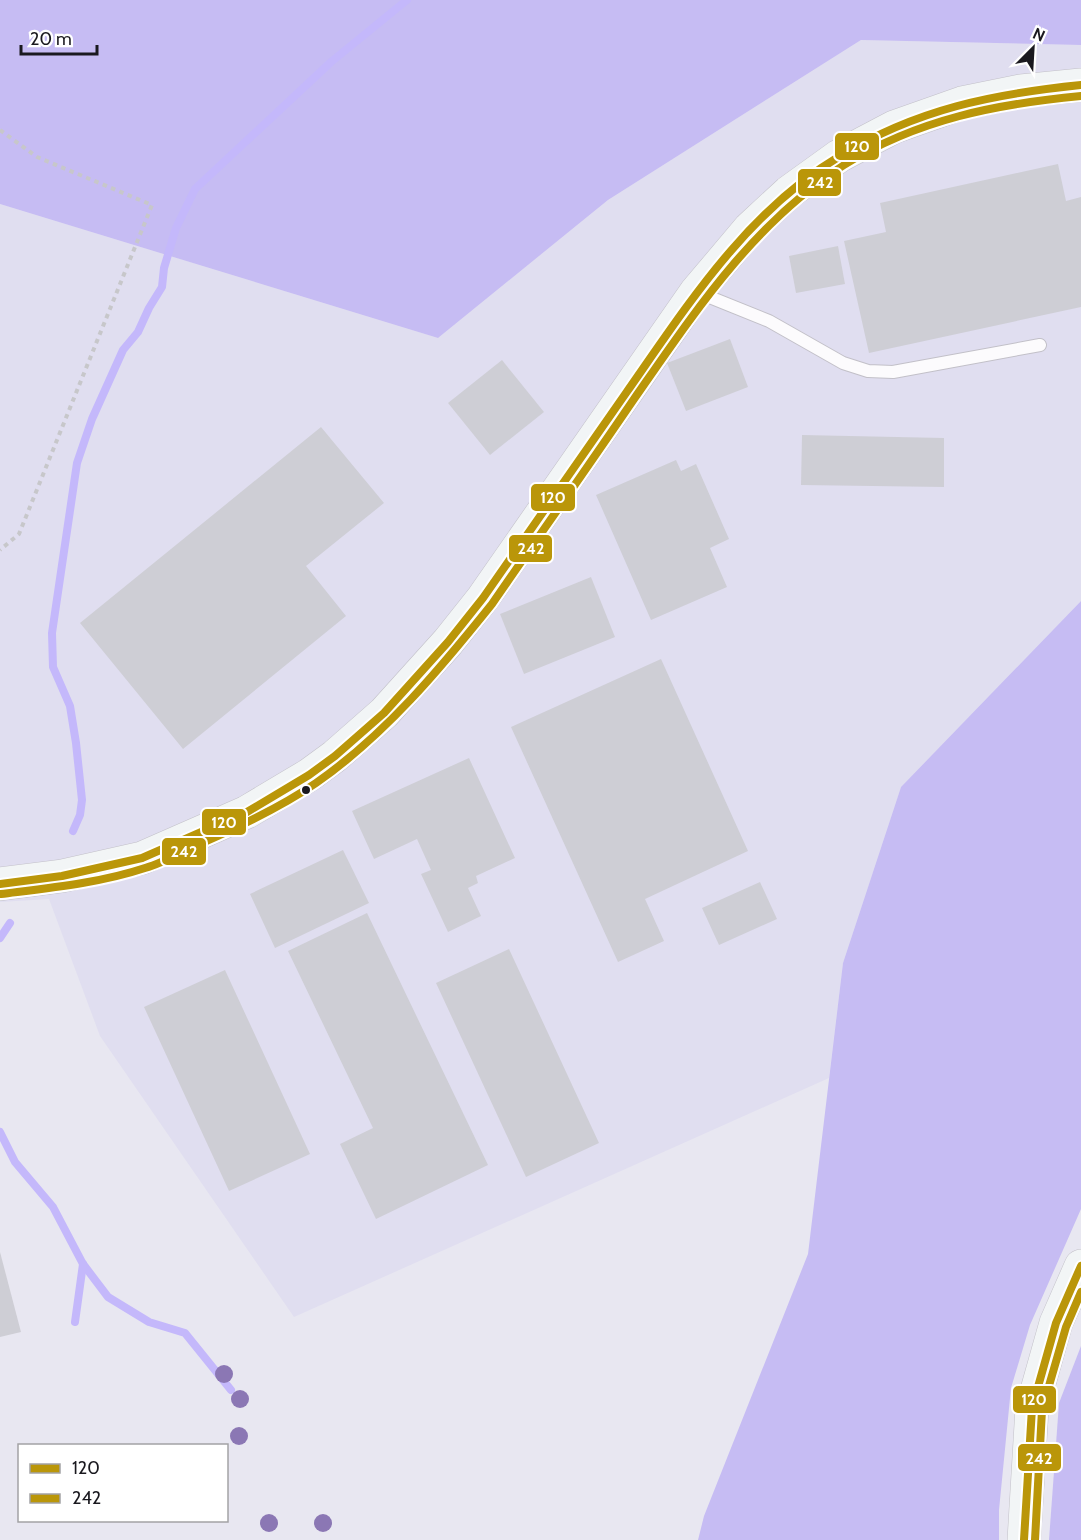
<svg xmlns="http://www.w3.org/2000/svg" width="1081" height="1540" font-family="Cabin,sans-serif">
  <style>
    .built { fill: #e0def0 }
    .forest { fill: #c6bcf3 }
    .lines { fill: none; stroke-linecap: round; stroke-linejoin: round }
    .stream { stroke: #c4b8fb; stroke-width: 8 }
    .building { fill: #ceced5 }
    .lane-casing { stroke: #c2c0c8; stroke-width: 14 }
    .secondary-casing { stroke: #c2c0c8; stroke-width: 34 }
    .path { stroke: #c7c7ca; stroke-width: 4; stroke-dasharray: 4.5 4.5; stroke-linecap: butt }
    .lane { stroke: #fcfbfd; stroke-width: 12 }
    .secondary { stroke: #f2f5f6; stroke-width: 33 }
    .bus-1-casing { stroke: #fff; stroke-width: 12 }
    .bus-2-casing { stroke: #fff; stroke-width: 12 }
    .bus-1 { stroke: #ba9609; stroke-width: 8 }
    .bus-2 { stroke: #ba9609; stroke-width: 8 }
    .tree { fill: #8b77b4 }
    .bus-dot { fill: #1a191f; stroke: #fff; stroke-width: 2 }
    .line-badge { stroke: #fff; stroke-width: 2 }
    .badge-label { font-size: 16px; text-anchor: middle; font-weight: bold; fill: #fff }
  </style>
  <rect width="100%" height="100%" fill="#e8e7f1"/>
  <!-- built -->
  <path class="built" d="M861,40L1081,45V601L901,787L843,963L829,1078L294,1317L100,1036L49,899L0,902V204L438,338L608,200Z"/>
  <!-- forest -->
  <g class="forest">
    <path d="M0,0H1081V45L861,40L608,200L438,338L0,204Z"/>
    <path d="M1081,601V1209L1030,1325L1011,1388L999,1510V1540H698L704,1516L808,1254L843,963L901,787Z"/>
    <path d="M1081,1346V1540H1049L1059,1403Z"/>
  </g>
  <g class="lines">
    <!-- stream -->
    <g class="stream">
      <path d="M73,831L80,815L82,800L76,743L70,706L53,667L52,633L77,463L92,419L123,350L138,332L149,308L162,287L164,268L176,228L195,189L331,62L407,0"/>
      <path d="M0,938L10,923"/>
      <path d="M0,1132L15,1162L53,1207L83,1264L108,1297L149,1322L185,1333L231,1390"/>
      <path d="M75,1322L83,1264"/>
    </g>
  </g>
  <!-- building -->
  <g class="building">
    <path d="M1058,164L1066,201L1081,197V307L869,353L844,241L886,232L880,203Z"/>
    <path d="M838,246L845,284L796,293L789,256Z"/>
    <path d="M730,339L748,387L686,411L667,363Z"/>
    <path d="M502,360L544,412L490,455L448,403Z"/>
    <path d="M321,427L384,503L306,566L346,616L183,749L80,623Z"/>
    <path d="M802,435L944,438V487L801,485Z"/>
    <path d="M676,460L681,471L696,464L729,539L710,548L727,587L651,620L596,495Z"/>
    <path d="M591,577L615,637L524,674L500,614Z"/>
    <path d="M661,659L748,851L645,899L664,941L618,962L511,727Z"/>
    <path d="M469,758L515,858L476,876L478,883L468,888L481,916L448,932L421,874L431,870L417,839L374,859L352,811Z"/>
    <path d="M343,850L369,903L275,948L250,894Z"/>
    <path d="M760,882L777,919L719,945L702,908Z"/>
    <path d="M367,913L488,1165L376,1219L340,1144L373,1128L288,951Z"/>
    <path d="M509,949L599,1143L526,1177L436,983Z"/>
    <path d="M225,970L310,1154L229,1191L144,1007Z"/>
    <path d="M0,1252L21,1332L0,1337Z"/>
  </g>
  <g class="lines">
    <!-- lane casing -->
    <g class="lane-casing">
      <path id="lane" d="M697,292L769,321L843,363L868,371L893,372L1040,345"/>
    </g>
    <!-- secondary casing -->
    <g class="secondary-casing">
      <g id="secondary">
        <path d="M0,884L62,876L142,858L247,812L309,775L335,756L384,713L448,642L483,598L696,292L750,228L789,192L839,156L894,127L962,103L1021,91L1081,85"/>
        <path d="M1024,1540L1032,1408L1056,1323L1081,1266"/>
      </g>
    </g>
    <!-- path -->
    <path class="path" d="M0,130L37,157L152,205L19,534L0,550"/>
    <!-- lane -->
    <use href="#lane" class="lane"/>
    <!-- secondary -->
    <use href="#secondary" class="secondary"/>
    <!-- bus-1 casing -->
    <g class="bus-1-casing">
      <g id="bus-1">
        <path d="M0,884L62,876L142,858L247,812L309,775L335,756L384,713L448,642L483,598C531,530 578,461 626,393C687,306 746,212 840,156C917,109 993,94 1081,85"/>
        <path d="M1024,1540L1032,1408L1056,1323L1081,1266"/>
      </g>
    </g>
    <!-- bus-2 casing -->
    <g class="bus-2-casing">
      <g id="bus-2">
        <path d="M1,894C49,888 100,883 145,868C165,862 184,851 204,842C243,825 281,807 316,783C385,735 440,669 492,604C539,536 587,468 634,399C694,313 753,223 844,165C918,119 997,104 1081,96"/>
        <path d="M1035,1540L1042,1410L1066,1327L1081,1292"/>
      </g>
    </g>
    <!-- bus-1 -->
    <use href="#bus-1" class="bus-1"/>
    <!-- bus-2 -->
    <use href="#bus-2" class="bus-2"/>
  </g>
  <!-- trees -->
  <g class="tree">
    <circle cx="224" cy="1374" r="9"/>
    <circle cx="240" cy="1399" r="9"/>
    <circle cx="239" cy="1436" r="9"/>
    <circle cx="269" cy="1523" r="9"/>
    <circle cx="323" cy="1523" r="9"/>
  </g>
  <!-- markers -->
  <circle class="bus-dot" cx="306" cy="790" r="5"/>
  <g class="line-badge">
    <rect x="834" y="132" width="46" height="29" rx="6" fill="#ba9609"/>
    <rect x="797" y="168" width="45" height="29" rx="6" fill="#ba9609"/>
    <rect x="530" y="483" width="46" height="29" rx="6" fill="#ba9609"/>
    <rect x="508" y="534" width="45" height="29" rx="6" fill="#ba9609"/>
    <rect x="201" y="808" width="46" height="28" rx="6" fill="#ba9609"/>
    <rect x="161" y="837" width="46" height="29" rx="6" fill="#ba9609"/>
    <rect x="1012" y="1385" width="45" height="29" rx="6" fill="#ba9609"/>
    <rect x="1017" y="1443" width="45" height="29" rx="6" fill="#ba9609"/>
  </g>
  <g class="badge-label">
    <text x="857" y="152">120</text>
    <text x="820" y="188">242</text>
    <text x="553" y="503">120</text>
    <text x="531" y="554">242</text>
    <text x="224" y="828">120</text>
    <text x="184" y="857">242</text>
    <text x="1034" y="1405">120</text>
    <text x="1039" y="1464">242</text>
  </g>
  <!-- legend -->
  <rect x="18" y="1444" width="210" height="78" fill="#ffffff" stroke="#a3a3a5" stroke-width="1.5"/>
  <rect x="30" y="1464" width="30" height="9" fill="#ba9609" stroke="#a3a3a5" stroke-width="1.5"/>
  <text x="72" y="1474" font-size="18" fill="#1a191f">120</text>
  <rect x="30" y="1494" width="30" height="9" fill="#ba9609" stroke="#a3a3a5" stroke-width="1.5"/>
  <text x="72" y="1504" font-size="18" fill="#1a191f">242</text>
  <!-- north arrow -->
  <g transform="translate(1033 48) rotate(24)" stroke="#ffffff" stroke-width="4.5" paint-order="stroke">
  <path d="M0-4.5L10 22L0 15L-10 22Z" fill="#1a191f"/>
  <text y="-9" font-size="16" font-weight="bold" text-anchor="middle" fill="#1a191f">N</text>
  </g>
  <!-- scale -->
  <path d="M21 45v9h76v-9" fill="none" stroke="#1a191f" stroke-width="3"/>
  <text x="30" y="45" font-size="18" fill="#1a191f" stroke="#ffffff" stroke-width="4.5" paint-order="stroke">20 m</text>
</svg>
